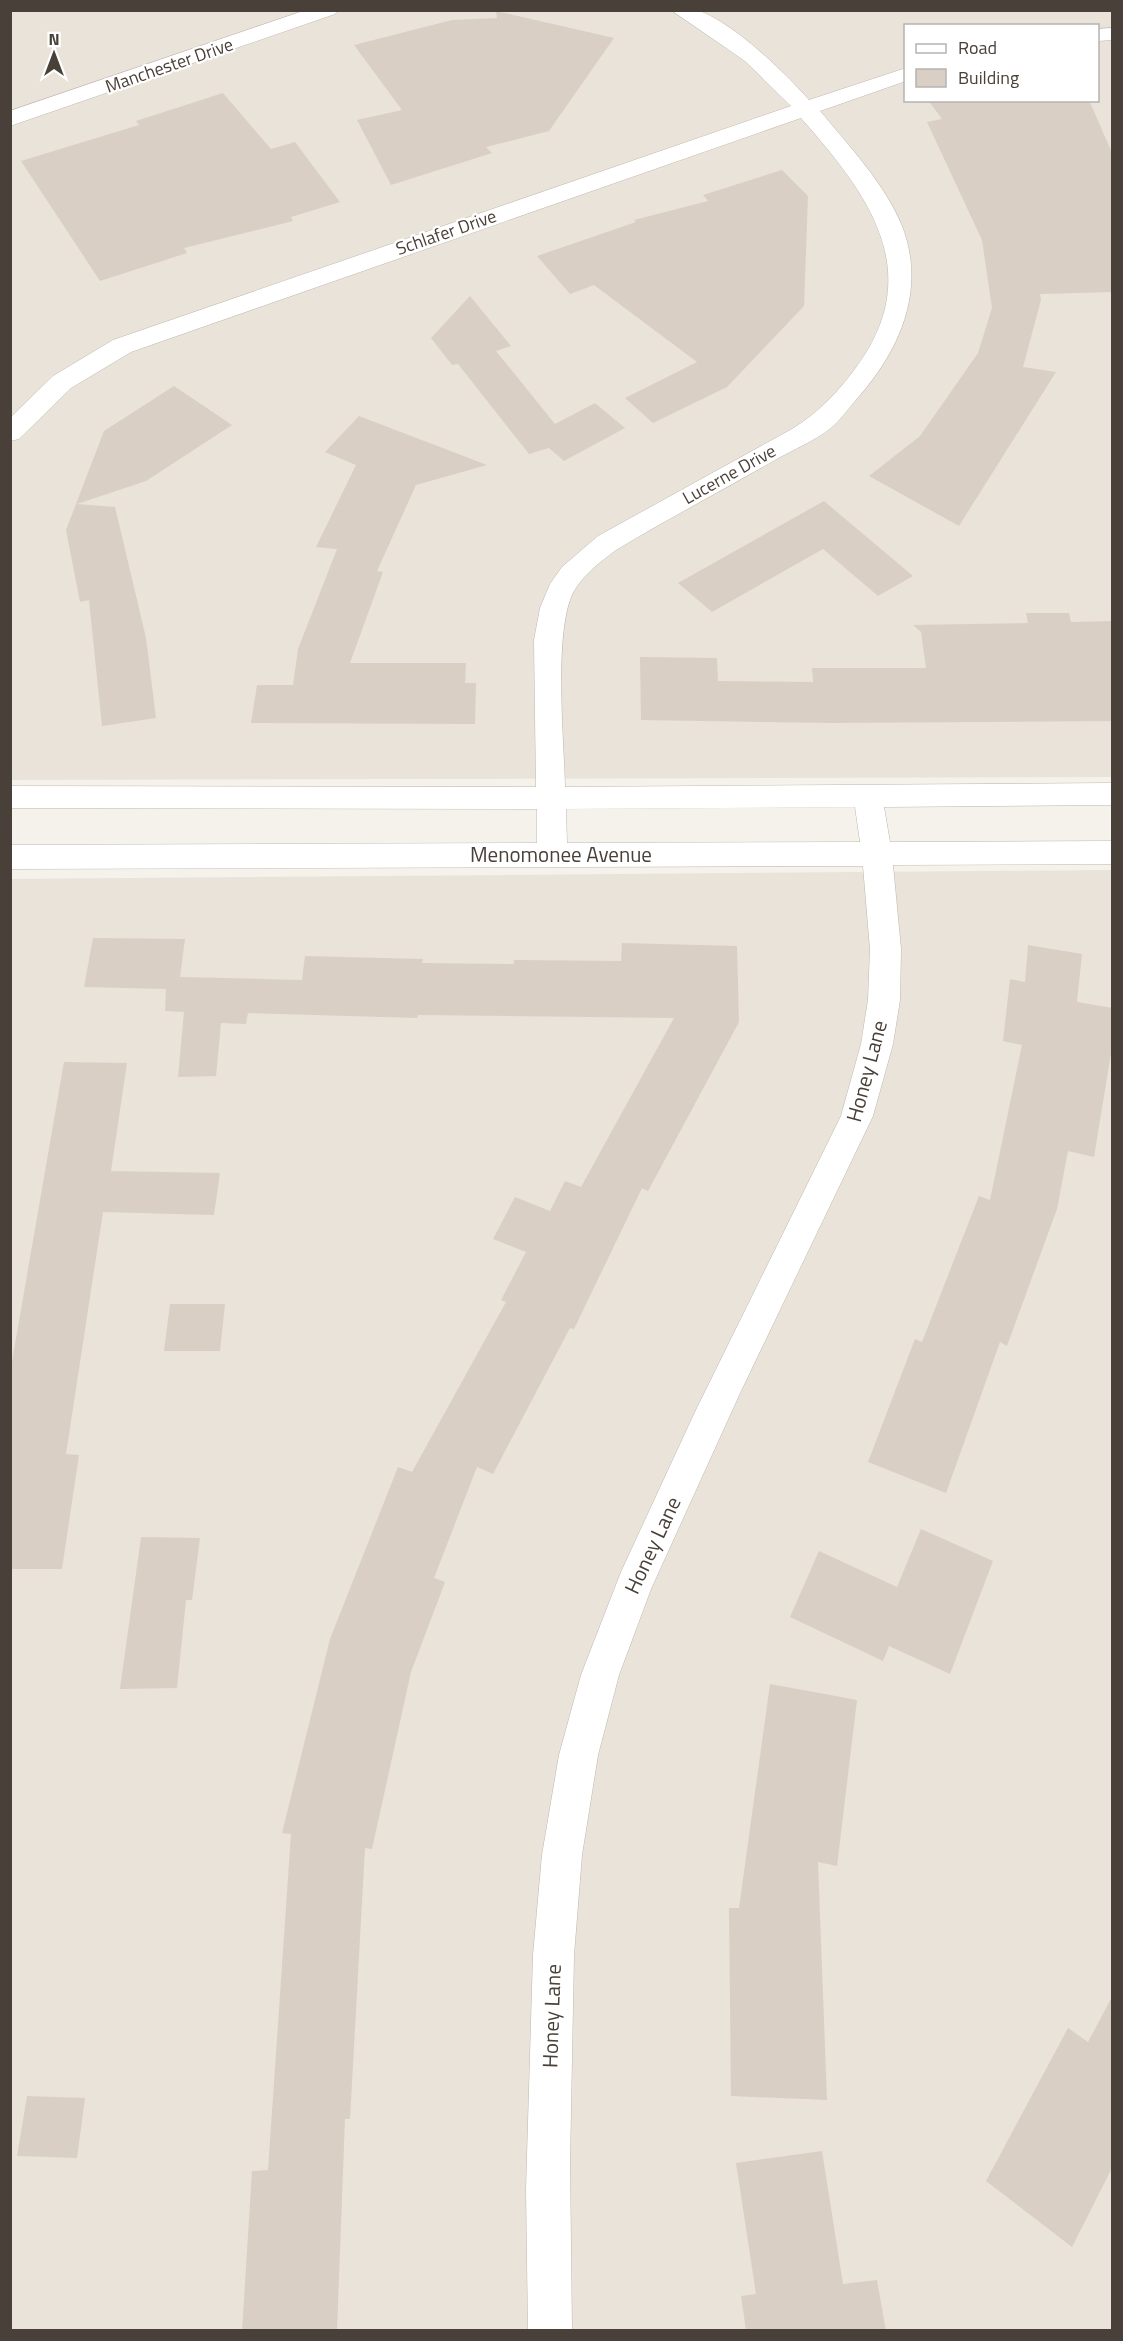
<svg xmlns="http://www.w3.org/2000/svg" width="1123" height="2341" font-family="'Titillium Web',sans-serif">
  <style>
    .residential { fill: #e9e3da; fill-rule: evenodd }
    .building { fill: #dacfc4 }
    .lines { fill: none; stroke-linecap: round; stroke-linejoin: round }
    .minor-casing { stroke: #c1b8ae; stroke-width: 1 }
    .minor { fill: #fff; fill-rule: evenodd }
    .labels { text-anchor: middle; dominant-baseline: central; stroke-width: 4.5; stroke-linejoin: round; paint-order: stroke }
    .far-street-label { font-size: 18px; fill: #494139; stroke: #fff }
    .street-label { font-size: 21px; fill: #494139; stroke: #fff }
  </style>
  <rect width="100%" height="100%" fill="#f5f1eb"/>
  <!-- residential -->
  <g class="residential">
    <path d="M10,11H1112V777L11,780ZM906,26H1098V100H906Z"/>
    <path d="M1112,870V2330H11L10,879Z"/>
  </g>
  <!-- building -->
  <g class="building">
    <path d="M496,11L614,38L549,131L486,147L492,153L391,185L357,120L402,110L354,45L452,20L497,18Z"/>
    <path d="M223,93L271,149L295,142L340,202L291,217L293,221L184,248L187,253L100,281L21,161L139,125L136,121Z"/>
    <path d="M928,100H1089L1113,155V292L1040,294L1041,300L1023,367L1056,372L959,526L869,476L920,436L978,353L992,308L982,240L927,122L942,119Z"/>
    <path d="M782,170L808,196L804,306L727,387L653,423L625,398L697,362L594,285L570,294L537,256L636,222L634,220L708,201L703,195Z"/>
    <path d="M470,296L511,346L496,351L555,424L595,403L625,428L564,461L549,448L529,454L458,364L452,365L431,338Z"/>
    <path d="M174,386L232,425L146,481L77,504L115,507L146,638L156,718L102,726L89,600L80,602L66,530L104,431Z"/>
    <path d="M359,416L487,465L416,485L377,571L383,572L350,663H466L465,683H476L475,724L251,723L257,685H293L298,649L337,549L316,547L356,465L325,452Z"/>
    <path d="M824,501L913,576L878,596L823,549L712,612L678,583Z"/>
    <path d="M1026,613H1069L1071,622L1113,621V721L833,723L641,720L640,657L717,658L718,681L813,682L812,668H926L921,632L913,625L1028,623Z"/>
    <path d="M93,938L185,939L180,977L302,980L305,956L423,959L422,963L514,964V960L621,961L622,943L737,946L739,1022L648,1191L642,1188L574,1329L570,1328L493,1474L477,1467L434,1578L445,1582L411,1672L372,1849L365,1848L350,2119H345L337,2331H242L252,2171L268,2170L291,1834L282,1833L330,1639L398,1467L412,1472L506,1302L501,1300L526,1252L493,1239L515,1197L550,1211L565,1181L581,1187L674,1018L418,1015L417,1018L248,1013L246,1024L221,1023L216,1076L178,1077L184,1012L165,1011L166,989L84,987Z"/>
    <path d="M1028,945L1082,954L1077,1002L1113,1008V1041L1094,1157L1068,1151L1057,1209L1007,1346L1000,1342L946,1493L868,1462L915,1339L922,1342L979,1196L990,1200L1022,1045L1003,1041L1010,979L1025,982Z"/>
    <path d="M64,1062L127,1063L111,1171L220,1173L214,1215L103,1212L66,1454L79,1455L62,1569H10V1373Z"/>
    <path d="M170,1304H225L220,1351H164Z"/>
    <path d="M921,1529L993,1561L950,1674L889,1646L883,1661L790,1617L819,1551L897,1587Z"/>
    <path d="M141,1537L200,1538L192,1600H186L177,1688L120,1689Z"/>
    <path d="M770,1684L857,1700L837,1866L818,1862L827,2100L731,2096L729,1908H739Z"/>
    <path d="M1113,1995V2166L1072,2247L986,2181L1068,2028L1088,2042Z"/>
    <path d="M27,2096L85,2098L77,2158L17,2156Z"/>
    <path d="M822,2151L843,2284L877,2280L886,2331H746L741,2296L756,2294L736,2163Z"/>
  </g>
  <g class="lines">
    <!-- minor casing -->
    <g class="minor-casing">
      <g id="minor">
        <path d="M306,10H338L335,14L10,126V111Z"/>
        <path d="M671,10C679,10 691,9 699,11C734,23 785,73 809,100L906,68V81L820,111C849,146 885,184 902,226C927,291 899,352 855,401C847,410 840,420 831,428C814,441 794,449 775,460C723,490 669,518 616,550C601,561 584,574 574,591C553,628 564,741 565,787L1112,783V805L884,807L890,842L1112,841V864L893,865L901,949L900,1000L893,1044L873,1116L741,1391L651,1589L619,1675L598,1755L582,1855L574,1955L570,2162L572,2330H528L526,2190L533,1955L542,1855L559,1755L581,1675L621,1572L695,1412L841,1116L861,1044L868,1000L870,949L863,866L10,869V845L537,843V809L10,808V786L536,787L534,640L540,608L550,584L562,567L598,536L792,429C817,414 838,392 855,369C928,272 868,194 801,118L131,352L71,388L19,439L10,441V418L53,376L113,340L791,106L745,61ZM855,807L860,842L567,843L566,809Z"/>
        <path d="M1112,28V40L1098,41V29Z"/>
      </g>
    </g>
    <!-- minor -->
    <use href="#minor" class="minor"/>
  </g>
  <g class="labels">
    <!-- far-street labels -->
    <g class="far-street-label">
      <text transform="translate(169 65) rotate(-19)">Manchester Drive</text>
      <text transform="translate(446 232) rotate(-19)">Schlafer Drive</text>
      <text transform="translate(729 474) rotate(-29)">Lucerne Drive</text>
    </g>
    <!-- street labels -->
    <g class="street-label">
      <text x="561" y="854">Menomonee Avenue</text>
      <text transform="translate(866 1071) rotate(-75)">Honey Lane</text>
      <text transform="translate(652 1545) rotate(-65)">Honey Lane</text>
      <text transform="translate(551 2016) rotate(-88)">Honey Lane</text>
    </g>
  </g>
  <!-- border -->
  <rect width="1123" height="2341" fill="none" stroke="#494139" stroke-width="24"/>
  <!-- legend -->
  <rect x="904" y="24" width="195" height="78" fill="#ffffff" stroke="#b6b3b0" stroke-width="1.5"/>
  <rect x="916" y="44" width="30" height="9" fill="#ffffff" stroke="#b6b3b0" stroke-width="1.5"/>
  <text x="958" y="54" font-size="18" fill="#494139">Road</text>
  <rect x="916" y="69" width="30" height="18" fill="#dacfc4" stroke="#b6b3b0" stroke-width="1.5"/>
  <text x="958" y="84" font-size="18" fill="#494139">Building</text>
  <!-- north arrow -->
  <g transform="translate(54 54)" stroke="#ffffff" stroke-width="4.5" paint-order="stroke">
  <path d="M0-4.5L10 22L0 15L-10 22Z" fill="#494139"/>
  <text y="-9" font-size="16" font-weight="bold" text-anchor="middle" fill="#494139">N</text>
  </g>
</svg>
